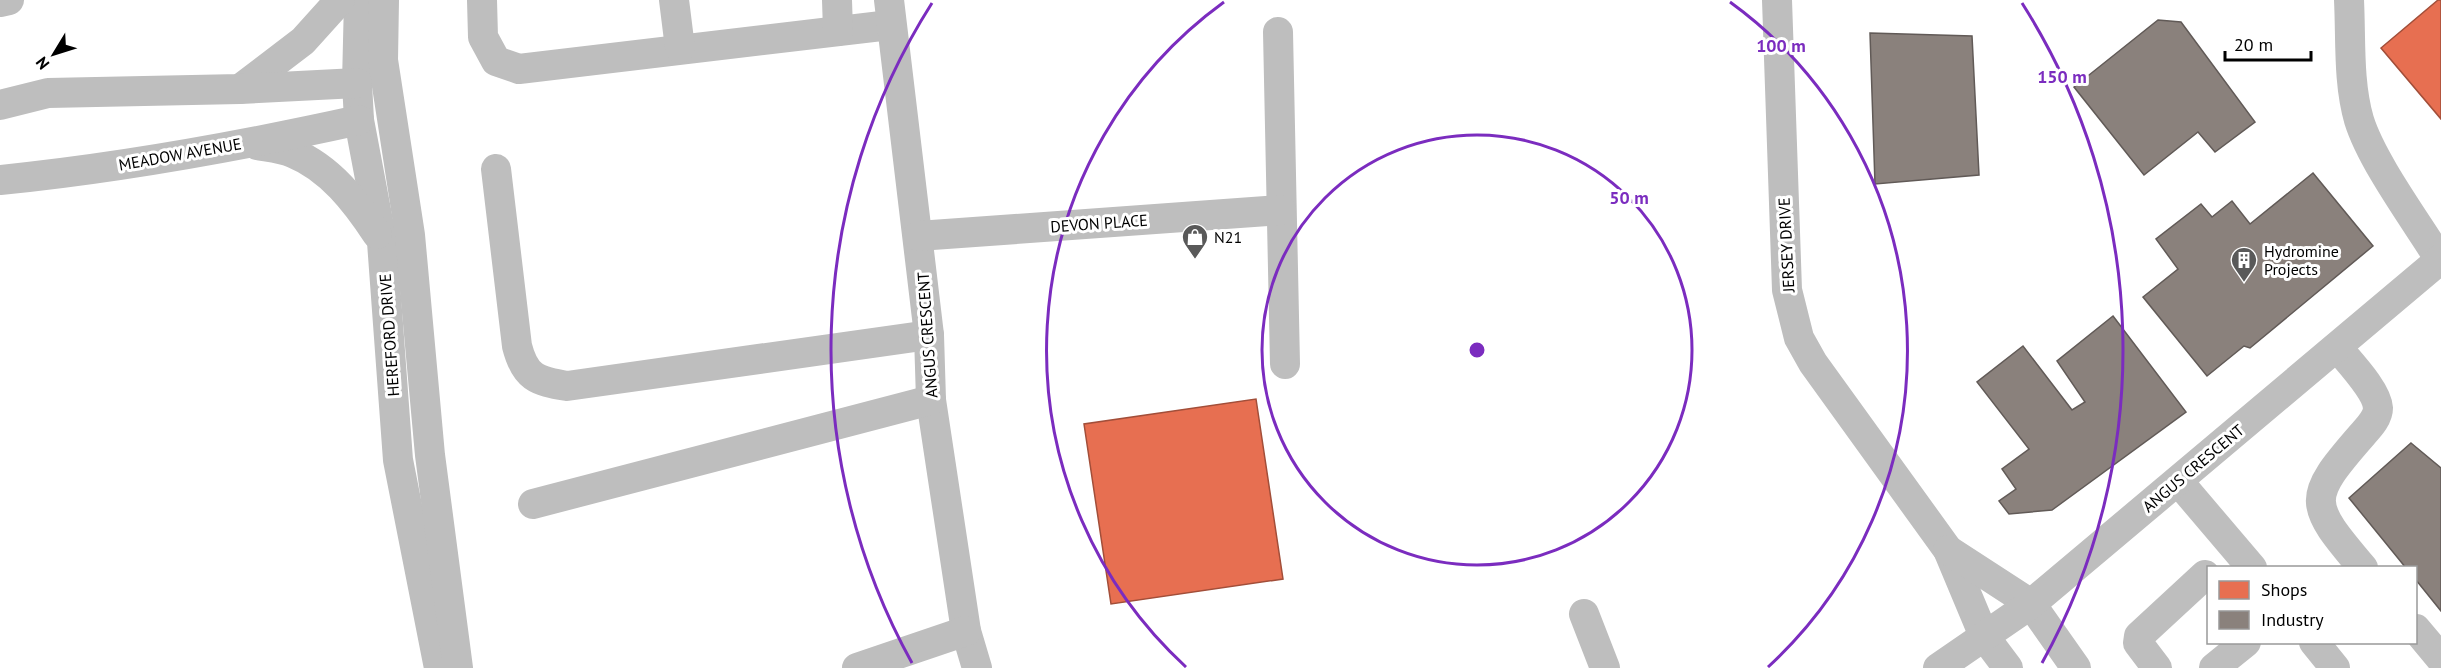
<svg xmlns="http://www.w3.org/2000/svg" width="2441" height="668" font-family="'PT Sans',sans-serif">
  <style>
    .shops { fill: #e76f51; stroke: #a24e39; stroke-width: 1.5 }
    .industry { fill: #8a817c; stroke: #615a57; stroke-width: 1.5 }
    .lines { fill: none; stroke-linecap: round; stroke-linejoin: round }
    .minor { stroke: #bebebe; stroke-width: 30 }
    .ring { fill: none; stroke: #7b2cbf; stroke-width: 3 }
    .labels { text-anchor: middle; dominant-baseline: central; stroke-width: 6; stroke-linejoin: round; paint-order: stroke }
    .street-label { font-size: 16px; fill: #000; stroke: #fff }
    .poi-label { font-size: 16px; fill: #000; stroke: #fff; text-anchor: start }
    .centre { fill: #7b2cbf; stroke: #fff; stroke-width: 3 }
    .ring-label { font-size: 18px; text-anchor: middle; font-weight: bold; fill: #7b2cbf; stroke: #fff; stroke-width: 6; stroke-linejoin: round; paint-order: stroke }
  </style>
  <rect width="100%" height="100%" fill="#fff"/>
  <!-- shops -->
  <g class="shops">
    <path d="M2438,0H2441V119L2381,48Z"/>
    <path d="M1256,399L1283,579L1111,604L1084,424Z"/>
  </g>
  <!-- industry -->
  <g class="industry">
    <path d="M2158,20L2181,22L2255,122L2215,152L2198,132L2144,175L2074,87Z"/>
    <path d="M1870,33L1972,36L1979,175L1875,184Z"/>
    <path d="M2313,173L2373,246L2250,348L2244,346L2207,376L2143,297L2178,269L2156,239L2201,204L2212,217L2232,201L2250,224Z"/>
    <path d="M2113,316L2186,412L2052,510L2009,514L1999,501L2016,489L2002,469L2029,449L1977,382L2023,346L2072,410L2085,402L2057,361Z"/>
    <path d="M2411,443L2441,468V611L2416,580V568H2406L2349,498Z"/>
  </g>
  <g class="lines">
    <!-- minor -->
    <g class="minor">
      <path d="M359,0L357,83L359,120L382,242L398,460L439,668"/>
      <path d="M384,0L383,60L410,235L430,455L458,668"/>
      <path d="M482,0L483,37L496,61L519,69L890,25"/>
      <path d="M674,0L680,48"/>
      <path d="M837,0L838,31"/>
      <path d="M889,0L929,335L931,400L966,631L977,668"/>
      <path d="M1777,0L1787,290L1799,338L1813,363L1948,550L1984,636L2008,668"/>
      <path d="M2349,0C2351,39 2348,82 2359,120C2372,162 2416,221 2440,260"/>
      <path d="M0,2L9,0"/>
      <path d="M1278,32L1285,364"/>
      <path d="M240,89L303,41L340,0"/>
      <path d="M0,105L48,93L240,89L357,83"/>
      <path d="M257,145C268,147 282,148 293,153C330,168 356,202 377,234"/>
      <path d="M496,169L517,346C525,377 536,381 567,386L929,335"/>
      <path d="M0,180C120,168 241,146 359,120"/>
      <path d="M918,236L1281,210"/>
      <path d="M2337,347C2348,361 2377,390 2378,408C2378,418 2369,427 2362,435C2306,499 2308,503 2363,568"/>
      <path d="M2178,481L2252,568"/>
      <path d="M533,504L931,400"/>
      <path d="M1948,550L2031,604L2076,668"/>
      <path d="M1584,614L1605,668"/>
      <path d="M2416,629L2441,659"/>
      <path d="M2314,642L2335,668"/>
      <path d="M857,668L966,631"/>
      <path d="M1938,668L2031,604L2441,259"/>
      <path d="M2157,668L2138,643L2139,636L2205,575"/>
      <path d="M2214,668L2246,642"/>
    </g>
  </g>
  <!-- distance rings -->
  <g class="ring">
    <circle cx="1477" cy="350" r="215"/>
    <path d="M1186 667A430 430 0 0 1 1224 2M1730 2A430 430 0 0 1 1768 667"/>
    <path d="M912 663A646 646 0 0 1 932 3M2022 3A646 646 0 0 1 2042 663"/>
  </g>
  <!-- icons -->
  <defs>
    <g id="shop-pin" transform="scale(1.35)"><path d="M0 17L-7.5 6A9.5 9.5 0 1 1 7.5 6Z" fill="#595959" stroke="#fff"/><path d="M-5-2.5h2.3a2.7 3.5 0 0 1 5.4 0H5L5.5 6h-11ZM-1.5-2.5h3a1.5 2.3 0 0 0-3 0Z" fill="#fff"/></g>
    <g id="building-pin" transform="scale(1.35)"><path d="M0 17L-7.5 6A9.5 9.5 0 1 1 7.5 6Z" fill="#595959" stroke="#fff"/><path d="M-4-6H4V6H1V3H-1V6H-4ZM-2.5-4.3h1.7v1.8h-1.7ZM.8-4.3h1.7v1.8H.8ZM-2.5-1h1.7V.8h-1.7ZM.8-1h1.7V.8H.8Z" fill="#fff"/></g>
  </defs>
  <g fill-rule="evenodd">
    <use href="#shop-pin" x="1195" y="237"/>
    <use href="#building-pin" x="2244" y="260"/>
  </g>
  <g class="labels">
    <!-- street labels -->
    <g class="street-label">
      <text transform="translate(180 154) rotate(-10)">MEADOW AVENUE</text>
      <text transform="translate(1099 223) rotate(-4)">DEVON PLACE</text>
      <text transform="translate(1786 245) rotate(-93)">JERSEY DRIVE</text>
      <text transform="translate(389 335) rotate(-94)">HEREFORD DRIVE</text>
      <text transform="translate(927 335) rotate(-94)">ANGUS CRESCENT</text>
      <text transform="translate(2193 468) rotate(-40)">ANGUS CRESCENT</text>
    </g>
    <!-- poi labels -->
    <g class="poi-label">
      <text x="1214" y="237">N21</text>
      <text x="2264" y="251">Hydromine<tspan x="2264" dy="18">Projects</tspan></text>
    </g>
  </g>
  <circle cx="1477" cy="350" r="9" class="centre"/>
  <g class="ring-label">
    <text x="1781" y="52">100 m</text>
    <text x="2062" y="83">150 m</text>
    <text x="1629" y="204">50 m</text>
  </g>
  <!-- legend -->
  <rect x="2207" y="566" width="210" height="78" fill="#ffffff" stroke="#999999" stroke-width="1.5"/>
  <rect x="2219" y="581" width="30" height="18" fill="#e76f51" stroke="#999999" stroke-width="1.5"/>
  <text x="2261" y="596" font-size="18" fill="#000000">Shops</text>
  <rect x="2219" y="611" width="30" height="18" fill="#8a817c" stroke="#999999" stroke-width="1.5"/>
  <text x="2261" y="626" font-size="18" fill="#000000">Industry</text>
  <!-- north arrow -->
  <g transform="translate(54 54) rotate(232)" stroke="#ffffff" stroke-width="4.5" paint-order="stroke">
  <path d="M0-4.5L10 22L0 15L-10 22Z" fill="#000000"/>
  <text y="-9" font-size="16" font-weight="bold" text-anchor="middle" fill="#000000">N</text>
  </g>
  <!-- scale -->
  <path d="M2225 51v9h86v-9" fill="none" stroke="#000000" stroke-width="3"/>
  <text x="2234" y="51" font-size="18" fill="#000000" stroke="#ffffff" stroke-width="4.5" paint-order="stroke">20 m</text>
</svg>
